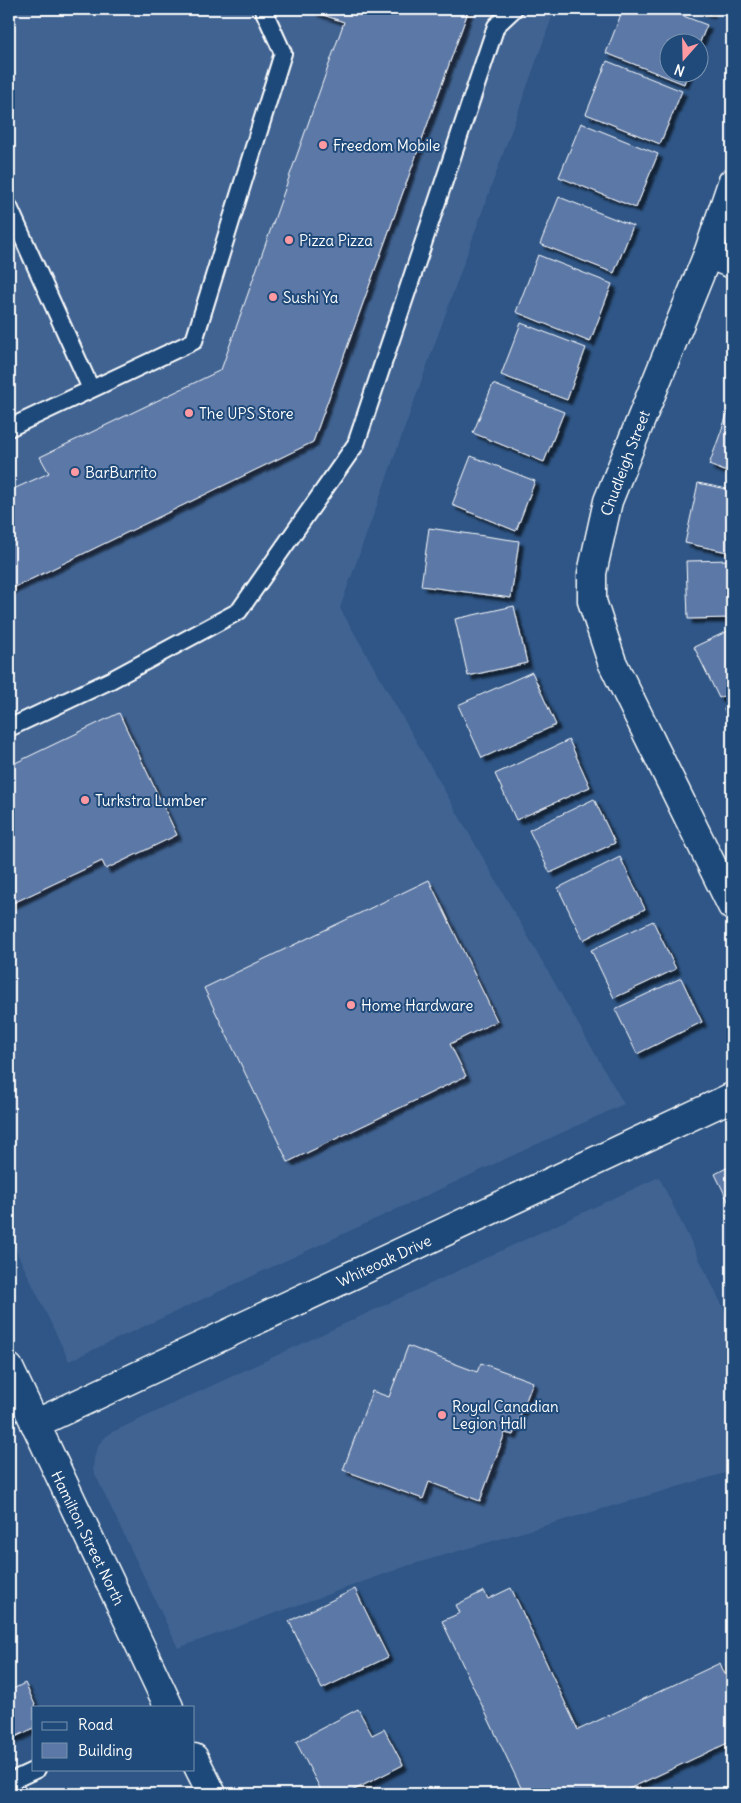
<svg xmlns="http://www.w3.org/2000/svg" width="741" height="1803" font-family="Delius,sans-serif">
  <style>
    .built { fill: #406392 }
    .building { fill: #5c78a6; stroke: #fff; filter: url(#shadow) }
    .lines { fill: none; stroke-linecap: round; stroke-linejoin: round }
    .service-casing { stroke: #fff; stroke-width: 20 }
    .minor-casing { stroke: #fff; stroke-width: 31 }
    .secondary-casing { stroke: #fff; stroke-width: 31 }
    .service { stroke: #1f4a7a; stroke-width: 16 }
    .minor { stroke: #1f4a7a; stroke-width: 28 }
    .secondary { stroke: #1f4a7a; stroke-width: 28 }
    .poi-dot { fill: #ff9aa2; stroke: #1f4a7a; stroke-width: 2 }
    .labels { text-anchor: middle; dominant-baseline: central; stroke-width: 4; stroke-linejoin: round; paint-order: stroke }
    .poi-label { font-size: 15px; fill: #fff; stroke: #1f4a7a; text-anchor: start }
    .street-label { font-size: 15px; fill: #fff; stroke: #1f4a7a }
  </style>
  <defs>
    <filter id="shadow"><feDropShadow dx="4.5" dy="4.5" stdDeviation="1" flood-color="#0009"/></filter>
  </defs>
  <rect width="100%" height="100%" fill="#2f5686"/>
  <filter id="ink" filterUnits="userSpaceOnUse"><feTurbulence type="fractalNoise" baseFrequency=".02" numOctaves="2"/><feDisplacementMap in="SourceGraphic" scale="10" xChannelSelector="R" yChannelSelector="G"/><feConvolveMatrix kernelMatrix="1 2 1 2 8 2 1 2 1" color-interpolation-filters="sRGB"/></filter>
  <g filter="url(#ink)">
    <!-- built -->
    <g class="built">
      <path d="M9,9H555L340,608L624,1104L69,1361L9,1236Z"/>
      <path d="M659,1177L732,1325V1471L407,1566L178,1648L93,1470L94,1458L99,1444L108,1434Z"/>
    </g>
    <!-- building -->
    <g class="building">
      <path d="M312,9H469L313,442L9,590V491L49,473L40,457L221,370L344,22L314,12Z"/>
      <path d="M623,9H665L707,25L698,47V42H668V72H688L684,84L606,53Z"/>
      <path d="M694,9H712L710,14Z"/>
      <path d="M607,61L682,91L660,144L586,114Z"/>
      <path d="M581,123L658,154L636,208L559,177Z"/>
      <path d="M559,197L633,226L614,273L540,244Z"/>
      <path d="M538,255L612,284L590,342L516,312Z"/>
      <path d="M521,323L586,348L567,400L501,375Z"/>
      <path d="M493,384L564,412L544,462L473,433Z"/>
      <path d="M728,412L732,414V474L709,465Z"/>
      <path d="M471,456L535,481L516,531L452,505Z"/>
      <path d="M698,483L732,490V553L685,543Z"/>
      <path d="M429,528L519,541L511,598L421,586Z"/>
      <path d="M732,560V618L688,619L686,561Z"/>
      <path d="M514,606L527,663L468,676L455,619Z"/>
      <path d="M732,629V692L719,698L694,647Z"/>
      <path d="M532,672L556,725L482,758L458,705Z"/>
      <path d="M732,704V725L724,709Z"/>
      <path d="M119,713L177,835L106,869L102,861L9,905V766Z"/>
      <path d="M569,740L590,787L516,820L495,774Z"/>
      <path d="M594,799L615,843L550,873L529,830Z"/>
      <path d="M620,857L645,909L583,940L558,888Z"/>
      <path d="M429,880L497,1021L450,1044L466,1076L288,1162L204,988Z"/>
      <path d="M653,921L676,969L614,998L591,950Z"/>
      <path d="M681,978L702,1022L637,1054L615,1009Z"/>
      <path d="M732,1165V1209L715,1174Z"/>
      <path d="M408,1346L477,1372L481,1363L533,1382L513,1435L505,1433L480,1501L429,1482L423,1499L343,1470L372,1391L389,1397Z"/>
      <path d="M511,1588L578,1730L720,1663L726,1677L732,1674V1741L618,1794H524L442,1621L460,1613L456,1605L484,1591L488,1599Z"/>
      <path d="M355,1589L388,1657L322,1689L289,1621Z"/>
      <path d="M25,1683L36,1707H34V1728L9,1740V1691Z"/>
      <path d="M358,1709L372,1735L384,1729L403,1765L352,1791L354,1794H323L296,1742Z"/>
    </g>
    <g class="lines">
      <!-- service casing -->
      <g class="service-casing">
        <g id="service">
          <path d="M9,207L91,389"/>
          <path d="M9,428L194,341L283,53L263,9"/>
          <path d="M9,728L111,680L239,611L356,444L496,26L514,9"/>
          <path d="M9,1782L37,1769"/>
        </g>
      </g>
      <!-- minor casing -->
      <g class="minor-casing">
        <g id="minor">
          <path d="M732,183L708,254L608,501L592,573V601L612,662L732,906"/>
          <path d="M708,254L732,264"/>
          <path d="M35,1424L732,1097"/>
        </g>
      </g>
      <!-- secondary casing -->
      <g class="secondary-casing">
        <g id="secondary">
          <path d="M9,1368L169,1707"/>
          <path d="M194,1758L212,1794"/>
        </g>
      </g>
      <!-- service -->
      <use href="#service" class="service"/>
      <!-- minor -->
      <use href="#minor" class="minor"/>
      <!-- secondary -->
      <use href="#secondary" class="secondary"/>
    </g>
  </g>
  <!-- markers -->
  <g class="poi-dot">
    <circle cx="323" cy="145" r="5"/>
    <circle cx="289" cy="240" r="5"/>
    <circle cx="273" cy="297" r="5"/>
    <circle cx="189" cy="413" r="5"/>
    <circle cx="75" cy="472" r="5"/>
    <circle cx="85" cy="800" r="5"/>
    <circle cx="351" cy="1005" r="5"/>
    <circle cx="442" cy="1415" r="5"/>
  </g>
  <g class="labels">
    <!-- poi labels -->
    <g class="poi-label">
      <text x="333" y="145">Freedom Mobile</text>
      <text x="299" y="240">Pizza Pizza</text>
      <text x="283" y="297">Sushi Ya</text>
      <text x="199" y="413">The UPS Store</text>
      <text x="85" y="472">BarBurrito</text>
      <text x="95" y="800">Turkstra Lumber</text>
      <text x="361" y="1005">Home Hardware</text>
      <text x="452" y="1406">Royal Canadian<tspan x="452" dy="17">Legion Hall</tspan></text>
    </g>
    <!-- street labels -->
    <g class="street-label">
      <text transform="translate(625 463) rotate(-69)">Chudleigh Street</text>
      <text transform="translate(384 1261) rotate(-25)">Whiteoak Drive</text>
      <text transform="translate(88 1538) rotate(64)">Hamilton Street North</text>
    </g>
  </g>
  <!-- margin -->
  <rect width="741" height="1803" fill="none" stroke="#1f4a7a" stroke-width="30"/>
  <rect x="15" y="15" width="711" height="1773" fill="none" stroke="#fff" stroke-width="2" filter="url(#ink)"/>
  <!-- legend -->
  <rect x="32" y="1706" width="162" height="65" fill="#1f4a7a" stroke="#7992af"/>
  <rect x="42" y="1722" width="25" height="8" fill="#1f4a7a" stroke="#7992af"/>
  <text x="78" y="1730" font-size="15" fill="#ffffff">Road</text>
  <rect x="42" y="1743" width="25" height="15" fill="#5c78a6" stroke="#7992af"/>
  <text x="78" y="1756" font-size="15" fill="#ffffff">Building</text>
  <!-- north arrow -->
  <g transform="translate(684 58) rotate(200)"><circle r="24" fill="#1f4a7a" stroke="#7992af"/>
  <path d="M0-4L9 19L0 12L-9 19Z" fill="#ff9aa2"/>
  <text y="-8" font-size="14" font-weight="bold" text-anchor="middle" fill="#ffffff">N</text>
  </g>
</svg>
